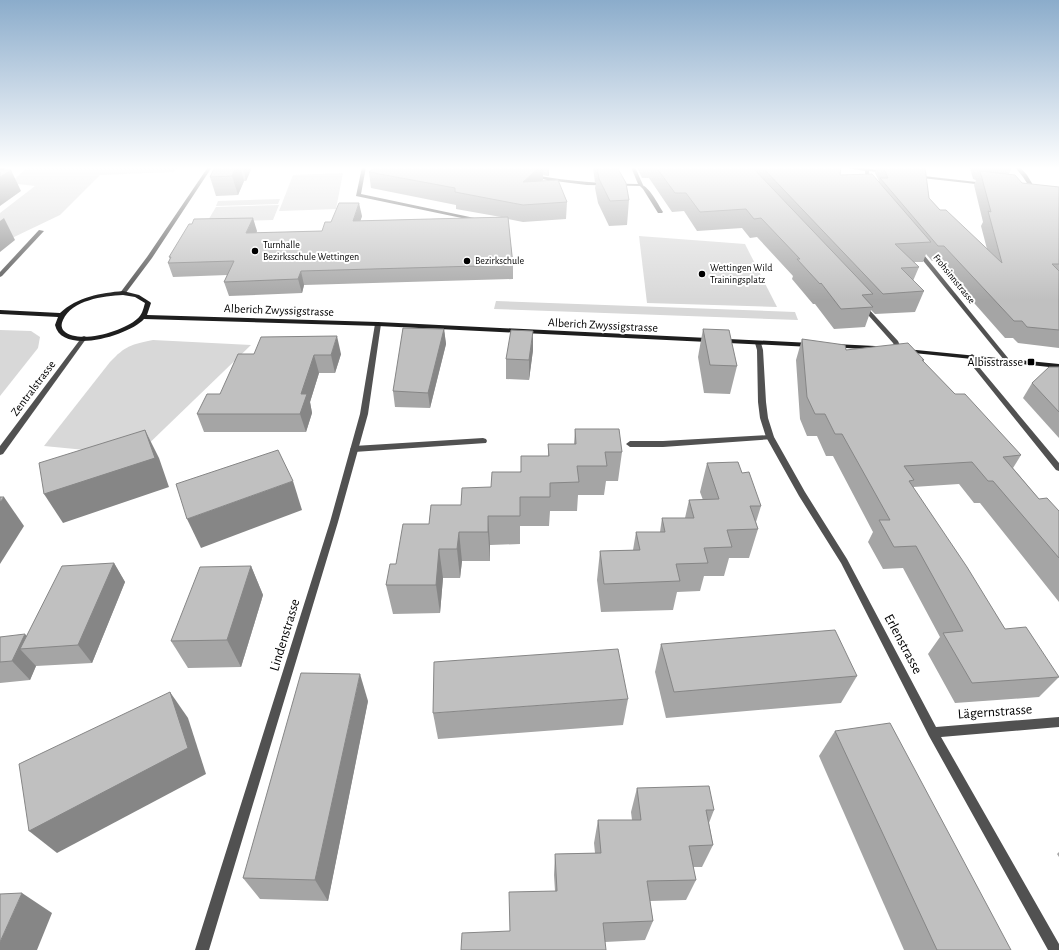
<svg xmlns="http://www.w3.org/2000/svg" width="1059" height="950" font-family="'Alegreya Sans',sans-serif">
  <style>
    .green { fill: #d8d8d8 }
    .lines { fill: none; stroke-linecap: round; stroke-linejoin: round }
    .lane { fill: #515151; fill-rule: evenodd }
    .street { fill: #515151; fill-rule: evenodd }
    .secondary { fill: #1e1e1e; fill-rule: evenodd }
    .wall { fill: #a5a5a5 }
    .shaded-wall { fill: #868686 }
    .building { fill: #c0c0c0; stroke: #868686 }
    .poi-dot { fill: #000; stroke: #fff; stroke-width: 1.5 }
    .labels { text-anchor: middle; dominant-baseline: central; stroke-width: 4; stroke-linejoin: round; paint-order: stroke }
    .far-poi-label { font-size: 10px; fill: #000; stroke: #fff; text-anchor: start }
    .far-street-label { font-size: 10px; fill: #000; stroke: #fff }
    .street-label { font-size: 12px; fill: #000; stroke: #fff }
    .poi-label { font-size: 12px; fill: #000; stroke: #fff; text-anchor: end }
    .near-street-label { font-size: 14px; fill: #000; stroke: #fff }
  </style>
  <rect width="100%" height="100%" fill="#fff"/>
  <!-- green -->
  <g class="green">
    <path d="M28,167H178L174,172L100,175L60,215L12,238L0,237V213L35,186L10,183Z"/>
    <path d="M343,173L336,209L279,211L293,175Z"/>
    <path d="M280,199L278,204L216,206L218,201Z"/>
    <path d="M279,205L273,220L207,222L216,207Z"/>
    <path d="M639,236L745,244L777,307L647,303Z"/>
    <path d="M496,301L795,312L798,320L494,309Z"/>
    <path d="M0,330L31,331L40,337L38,348L0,396Z"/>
    <path d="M153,340L251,345L137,455L44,446L110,362C125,346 132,344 153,340Z"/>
  </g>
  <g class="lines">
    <!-- lane -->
    <g class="lane">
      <path d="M1015,167H1020L1027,175L1036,190V191H1032L1023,177Z"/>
      <path d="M639,184C648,184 658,204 663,212L662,213H658L643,189L639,185Z"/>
      <path d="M39,230L44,231L2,276L0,277V272Z"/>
      <path d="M770,435L774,437L773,439L663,447H630L626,444L630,441H663Z"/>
      <path d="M483,438L486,439L487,441L486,443L354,452L350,449L354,446Z"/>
    </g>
    <!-- street -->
    <g class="street">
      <path d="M2,167H7L0,173V169Z"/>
      <path d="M208,167H212L152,258L125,294H121L120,293L147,257Z"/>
      <path d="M362,167H366L361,194L484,220L481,222L356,196Z"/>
      <path d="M631,167H635L643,185V186L587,185L547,180L531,176L533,175C568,181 603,184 638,184Z"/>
      <path d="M841,167H856L886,171L888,172L886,173L869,171L870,185L868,186L866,185L865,171Z"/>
      <path d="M915,175L985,183L987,184L985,185L913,177V175Z"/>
      <path d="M916,250H920L1008,358V360H1004L916,252Z"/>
      <path d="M863,304L865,305L898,341L902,350L901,351H897L893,343L861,307V305Z"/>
      <path d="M378,322L381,324L368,414L338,522L209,950H195L330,522L360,414L375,324Z"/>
      <path d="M84,336L86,337V339L3,454L0,455V446L82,337Z"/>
      <path d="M758,341L761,343L763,350L766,402L768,418L774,437L805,492L847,559L936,727L1059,717V727L941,737L1059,944V950H1048L929,736L841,563L799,496L766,437L760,418L758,402L757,350L755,343Z"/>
      <path d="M972,354L975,356L979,367L1059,463V471L1056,470L974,368L969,356Z"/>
    </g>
    <!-- secondary -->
    <g class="secondary">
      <path d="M123,291L139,295L150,302L151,303L147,315L378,322L811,343L814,345L811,347L378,326L144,319C130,335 62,356 55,325L58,317L0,314V310L60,313C77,297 101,293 123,291ZM123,295L135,297L145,303C143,310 142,315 137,319C124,331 79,345 64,331C61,328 61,324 63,320C72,300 103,296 123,295Z"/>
      <path d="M835,344L875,346L878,348L875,350L833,347V345Z"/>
      <path d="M906,349L1059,364V368L904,352L903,351Z"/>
    </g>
  </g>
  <!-- wall -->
  <g class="wall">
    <path d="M215,167H252L246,181H244L238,195L216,196L210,177Z"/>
    <path d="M376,167H549V175L548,176L543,175V180L542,181L567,202L566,219L523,222L508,219L513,265V279L304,285L302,293L229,296L224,282L227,275L173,277L168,263L170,259L169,257L257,231L256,233L322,231L331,222L362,216L360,221L501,217L456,209V205L371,188L369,172Z"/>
    <path d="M593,167H619V170L629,200L627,225L609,226L598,203L595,188L596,183H595Z"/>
    <path d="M637,167H841L840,175L879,181L875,173L876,168L872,167H925L929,198L940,210L987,249L981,226L983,222L974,185L976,180L973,179L970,167H1012L1009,174L1022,183L1059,187V348L1018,343L1013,338H1005L937,261H932L926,254L923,262H914L919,267L913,281L924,291L915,312L875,314L871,310L865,327L834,329L815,304H813L792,279L793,276L757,237L750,238L742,228L697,231L684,211L672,212L649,178H642Z"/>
    <path d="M444,329L446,344L430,408L395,407L393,391Z"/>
    <path d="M703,329L737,366L730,394L704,393L698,357Z"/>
    <path d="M802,339L846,350L924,360L923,362L955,394L1021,455L1013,468L1039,499L1059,511V602L980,503H974L959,484L913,487L1005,629L1059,677L1039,697L955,703L928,654L940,637L903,568L883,569L868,542L873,532L833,456H826L817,436H807L800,419L796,360Z"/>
    <path d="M533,350L529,380L506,379V359Z"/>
    <path d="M254,354H341L335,373H319L310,402L312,413L306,432H204L197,414L220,394Z"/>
    <path d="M1059,367V438L1023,398L1032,383Z"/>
    <path d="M575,429L622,452L618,481H606L604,495H578L577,511H550L549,526H520V544L490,545V561H462L460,578H443L440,613L393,614L386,585L396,564L429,524L461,505L548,456V444H574Z"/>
    <path d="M707,463L742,473L761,506L756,522L758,529L749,558H729L724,576H704L700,591L677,592L673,610L601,612L597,580L600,551L633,550L636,532H660L662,518H685L689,500H703L700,492Z"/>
    <path d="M114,563L125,582L92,663L36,666L30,680L0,683V637L27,636Z"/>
    <path d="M251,566L263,595L241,667L188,668L171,641Z"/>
    <path d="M661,644L857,676L841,703L666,718L655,672Z"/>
    <path d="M628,699L623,725L438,739L433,713Z"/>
    <path d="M368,701L328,901L260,899L243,878Z"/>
    <path d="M835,731L1010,950H904L819,756Z"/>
    <path d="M637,788L714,810L709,823L713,845L702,867H693L696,880L686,900L650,901L653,921L645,940L605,942L510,931L555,891L554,875L555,854L595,853L594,843L598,820H632L631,812Z"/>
    <path d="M1059,852V857L1057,854Z"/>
  </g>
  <!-- shaded-wall -->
  <g class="shaded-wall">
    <path d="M236,167H240L244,181L238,195L232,176Z"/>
    <path d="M243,167H252L246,181Z"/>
    <path d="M540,167H543V180L523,199V182Z"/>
    <path d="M548,167H549V175L548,176Z"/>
    <path d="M11,170L21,191L0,206V177Z"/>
    <path d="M359,203L362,216L356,235L353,221Z"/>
    <path d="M4,218L15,240L0,252V221Z"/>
    <path d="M253,218L257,231L250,247L246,233Z"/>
    <path d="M301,271L304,285L302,293L298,279Z"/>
    <path d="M444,329L446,344L430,408L428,393Z"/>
    <path d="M533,331V350L529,380V360Z"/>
    <path d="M337,336L341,354L335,373L331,355Z"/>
    <path d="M314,355L319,373L310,402L312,413L306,432L300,414L301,394Z"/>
    <path d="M145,430L159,458L169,487L63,523L44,494Z"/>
    <path d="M293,481L302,510L201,548L187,519Z"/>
    <path d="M4,497L24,526L0,564V502Z"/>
    <path d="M488,516L490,545V561L488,532Z"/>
    <path d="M459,532L462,561L460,578L457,549Z"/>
    <path d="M439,549L443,578L440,613L436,585Z"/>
    <path d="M114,563L125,582L92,663L78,645Z"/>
    <path d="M251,566L263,595L241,667L227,640Z"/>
    <path d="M25,634L37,648L20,649L36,666L30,680L12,661Z"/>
    <path d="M360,674L368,701L328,901L315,880Z"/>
    <path d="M170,692L188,718L206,774L57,853L29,831Z"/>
    <path d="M22,893L52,913L37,950H0V942Z"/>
  </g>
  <!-- building -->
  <g class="building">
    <path d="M215,167H236L232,176L210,177Z"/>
    <path d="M376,167H540L523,182L558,180L567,202L523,205L455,192V188L369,172Z"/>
    <path d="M597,167H617L626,183L629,200L610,201L599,179Z"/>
    <path d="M656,167H752L873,294L862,295L873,307L841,309L821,283L820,284L797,259H800L761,218L754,219L746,209L700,212L686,193H675Z"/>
    <path d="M762,167H841L840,175L872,174L931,242L895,244L919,267L901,268L924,291L883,294Z"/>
    <path d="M883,167H925L929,198L940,210H946L1002,263L988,211L991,212L980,171L1015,175L1022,183L1059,187V264H1052L1059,271V330L1027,327L1022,321H1014L944,246H938L880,178H888Z"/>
    <path d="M0,170H11L0,177Z"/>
    <path d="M339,203H359L353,221L508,217L513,265L301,271L298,279L224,282L234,261L168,263L171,257H169L189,224H192L194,219L253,218L246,233L322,231L325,222H331Z"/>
    <path d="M403,328L444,329L428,393L393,391Z"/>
    <path d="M703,329L729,330L737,366L710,365Z"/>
    <path d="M511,330L533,331L529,360L506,359Z"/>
    <path d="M337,336L331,355H314L301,394H307L300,414H197L207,394H220L238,354H254L261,337Z"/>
    <path d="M802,339L845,345L846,350L908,343L924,360H922L955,394H965L1021,455L1003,457L1039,499L1047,498L1059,511V558L993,481H988L972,462L904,466L914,480L909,481L967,567L1005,629L1026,627L1059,677L972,683L943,633L963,631L916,546L894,547L879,520H890L842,434H835L825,414H815L807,397Z"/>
    <path d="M1049,367H1059V412L1032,383Z"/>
    <path d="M575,429H619L622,452H605L607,466H577L579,482L550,483V497H520V516H488V532H459L457,549H439L436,585H386L390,564H396L403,524H429L431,505H461L462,488L491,487L492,472H521V456H549L548,444H576Z"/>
    <path d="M145,430L155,458L44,494L39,463Z"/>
    <path d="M278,450L293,481L187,519L176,484Z"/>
    <path d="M738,462L742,473L749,472L761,506H750L758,529L727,530L732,547L704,548L708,563L676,564L680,581L604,584L600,551L640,550L636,532H665L662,518H694L689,500L719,499L707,463Z"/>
    <path d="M0,497H4L0,502Z"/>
    <path d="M114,563L78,645L20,649L62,566Z"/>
    <path d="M251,566L227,640L171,641L200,567Z"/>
    <path d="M835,630L857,676L674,692L661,644Z"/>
    <path d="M25,634L12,661L0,662V637Z"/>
    <path d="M618,649L628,699L433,713L434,662Z"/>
    <path d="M301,673L360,674L315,880L243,878Z"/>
    <path d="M170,692L188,748L29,831L19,764Z"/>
    <path d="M890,723L1011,950H937L835,731Z"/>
    <path d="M709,786L714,810H706L713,845L689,846L696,880L647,881L653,921L603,923L606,950H461L462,933L510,931L509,892L557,891L555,854L601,853L598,820H641L637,788Z"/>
    <path d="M22,893L0,942V894Z"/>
  </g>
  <!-- sky -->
  <linearGradient id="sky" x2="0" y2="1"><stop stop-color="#8baccb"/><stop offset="0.56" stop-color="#fff"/><stop offset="1" stop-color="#fff" stop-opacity="0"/></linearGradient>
  <rect width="1059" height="300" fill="url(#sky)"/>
  <!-- markers -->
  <g class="poi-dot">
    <circle cx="255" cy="251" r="4"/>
    <circle cx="467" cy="261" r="4"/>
    <circle cx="702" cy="274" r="4"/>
    <rect x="1027" y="358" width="8" height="8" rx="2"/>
  </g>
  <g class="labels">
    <!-- far-poi labels -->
    <g class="far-poi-label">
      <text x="263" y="245">Turnhalle<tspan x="263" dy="12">Bezirksschule Wettingen</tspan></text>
      <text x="475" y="261">Bezirkschule</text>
      <text x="710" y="268">Wettingen Wild<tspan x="710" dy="12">Trainingsplatz</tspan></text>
    </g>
    <!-- far-street labels -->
    <g class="far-street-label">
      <text transform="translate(954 279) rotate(51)">Frohsinnstrasse</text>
    </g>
    <!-- street labels -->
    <g class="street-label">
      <text transform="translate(279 310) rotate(2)">Alberich Zwyssigstrasse</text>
      <text transform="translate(603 325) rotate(3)">Alberich Zwyssigstrasse</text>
      <text transform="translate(33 388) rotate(-53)">Zentralstrasse</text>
    </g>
    <!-- poi labels -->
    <g class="poi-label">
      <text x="1023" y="362">Albisstrasse</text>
    </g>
    <!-- near-street labels -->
    <g class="near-street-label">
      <text transform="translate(285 635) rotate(-73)">Lindenstrasse</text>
      <text transform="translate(903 644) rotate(62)">Erlenstrasse</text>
      <text transform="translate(995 712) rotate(-4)">Lägernstrasse</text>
    </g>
  </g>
</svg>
